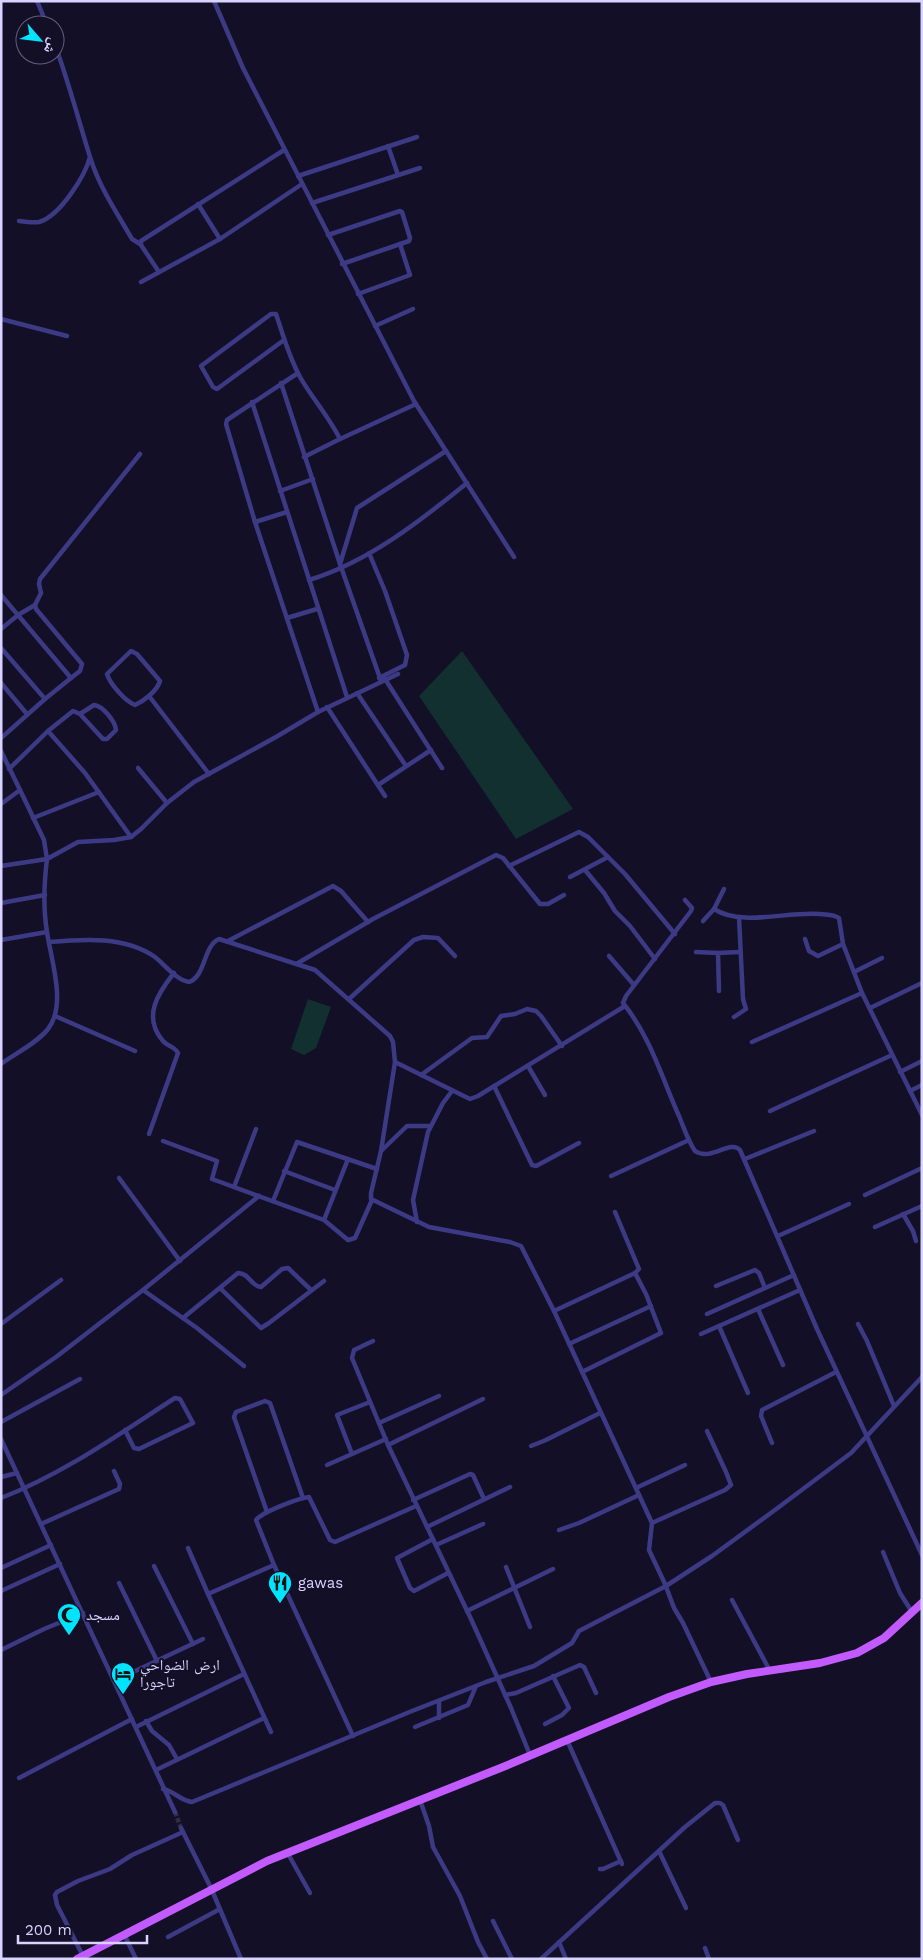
<svg xmlns="http://www.w3.org/2000/svg" width="923" height="1960" font-family="'Work Sans','Noto Naskh Arabic',sans-serif">
  <style>
    .green { fill: #12302f }
    .lines { fill: none; stroke-linecap: round; stroke-linejoin: round }
    .street-tunnel { stroke: #312d47; stroke-width: 4.5; stroke-dasharray: 4.5 2; stroke-linecap: butt }
    .street { stroke: #3d3a85; stroke-width: 4.5 }
    .primary { stroke: #c25bff; stroke-width: 8 }
    .labels { text-anchor: middle; dominant-baseline: central; stroke-width: 4; stroke-linejoin: round; paint-order: stroke }
    .poi-label { font-size: 15px; fill: #d9d4ff; stroke: #130f26; text-anchor: start }
  </style>
  <rect width="100%" height="100%" fill="#130f26"/>
  <!-- green -->
  <g class="green">
    <path d="M462,651L573,809L516,839L419,696Z"/>
    <path d="M308,999L331,1007L316,1048L304,1055L291,1049Z"/>
  </g>
  <g class="lines">
    <!-- street-tunnel -->
    <path class="street-tunnel" d="M175,1812L181,1828"/>
    <!-- street -->
    <g class="street">
      <path d="M37,1L47,25"/>
      <path d="M214,1L243,68L414,401L514,557"/>
      <path d="M55,45C69,83 79,122 91,160C100,188 117,213 132,239L140,244"/>
      <path d="M388,146L398,175"/>
      <path d="M298,176L417,137"/>
      <path d="M312,203L420,168"/>
      <path d="M198,204L220,239"/>
      <path d="M19,221C26,222 33,223 39,222C60,216 85,176 90,157"/>
      <path d="M328,235L400,211L402,212L410,238L409,241L342,264"/>
      <path d="M159,272L141,245V241L284,150"/>
      <path d="M141,282L220,239L302,184"/>
      <path d="M358,294L410,275L400,244"/>
      <path d="M1,319L67,336"/>
      <path d="M375,326L413,309"/>
      <path d="M284,340L217,389L213,387L201,366L271,314H276C283,335 289,357 300,377C312,398 329,417 340,439L304,457"/>
      <path d="M298,373L227,420L226,424L255,522L318,712"/>
      <path d="M281,383L340,564L381,681"/>
      <path d="M252,402L347,697"/>
      <path d="M340,439L416,404"/>
      <path d="M280,491L313,479"/>
      <path d="M255,522L287,512"/>
      <path d="M369,553L385,591L407,655L405,665L379,678"/>
      <path d="M340,564L357,508L446,451"/>
      <path d="M309,580C368,562 419,522 467,483"/>
      <path d="M1,595L71,678L45,699L1,648"/>
      <path d="M287,618L317,609"/>
      <path d="M1,629L18,615L35,605"/>
      <path d="M131,651L137,654L160,681C157,691 144,701 135,705C125,701 110,684 107,674Z"/>
      <path d="M71,678L80,671L82,664L36,609L35,605L41,593L39,584L40,579L140,454"/>
      <path d="M385,679L442,768"/>
      <path d="M1,683L27,714"/>
      <path d="M357,693L406,766"/>
      <path d="M149,696L209,774"/>
      <path d="M327,707L385,796"/>
      <path d="M48,731L73,711L80,714L103,739H107L116,730C115,721 103,706 94,705L80,714"/>
      <path d="M1,738L45,699"/>
      <path d="M1,751L20,790L1,804"/>
      <path d="M138,768L167,803"/>
      <path d="M9,769L48,731L85,773L131,837"/>
      <path d="M378,785L431,750"/>
      <path d="M33,818L99,792"/>
      <path d="M1,866L47,859L44,840L20,790"/>
      <path d="M509,866L579,832L588,837L625,874L675,934"/>
      <path d="M585,870L604,893L615,911L630,926L655,959"/>
      <path d="M570,877L608,857"/>
      <path d="M685,900L692,908L691,911L626,996L623,1003C650,1036 662,1078 679,1116C684,1128 688,1141 695,1151C711,1162 730,1139 740,1150L817,1329L922,1555"/>
      <path d="M1,903L45,895"/>
      <path d="M714,909C742,927 787,911 820,914C827,915 833,914 839,918L843,944L862,993L922,1115"/>
      <path d="M703,921L714,909L724,889"/>
      <path d="M805,939L809,951L818,956L843,944"/>
      <path d="M1,940L47,932"/>
      <path d="M228,941L333,886L341,891L368,922"/>
      <path d="M49,942C84,939 125,936 155,957C165,965 176,980 189,982C206,976 203,946 219,939L315,970L390,1036L393,1042L395,1062L470,1099L478,1096L625,1006"/>
      <path d="M696,952L718,953L740,952"/>
      <path d="M718,953L719,991"/>
      <path d="M609,956L634,985"/>
      <path d="M298,963L373,919L496,855L503,858L540,904H548L564,895"/>
      <path d="M854,972L882,958"/>
      <path d="M349,999L414,940L423,937L438,938L455,956"/>
      <path d="M870,1008L922,983"/>
      <path d="M55,1016L135,1051"/>
      <path d="M734,1017L746,1009L743,999L739,917"/>
      <path d="M752,1042L862,993"/>
      <path d="M395,1062L381,1151L371,1193V1199L429,1227L510,1242L521,1246L554,1311L652,1523L649,1550L665,1584L674,1608L683,1623L711,1682"/>
      <path d="M1,1064C16,1053 37,1043 48,1029C67,1005 51,960 47,932C43,908 44,883 47,859L78,842L114,840L131,837L141,829L167,803L194,782L276,737L318,712L398,674"/>
      <path d="M528,1066L545,1095"/>
      <path d="M900,1072L922,1061"/>
      <path d="M421,1075L472,1038L487,1037L501,1016L515,1014L527,1009L536,1011L541,1016L562,1046"/>
      <path d="M494,1086L532,1165L536,1166L579,1143"/>
      <path d="M910,1091L922,1085"/>
      <path d="M770,1111L892,1055"/>
      <path d="M149,1134L178,1053C175,1047 167,1046 163,1041C142,1017 158,993 174,973"/>
      <path d="M163,1141L217,1161L212,1179L324,1220L348,1240L355,1238L372,1200"/>
      <path d="M381,1151L407,1126H430"/>
      <path d="M745,1159L814,1131"/>
      <path d="M284,1171L335,1190"/>
      <path d="M611,1176L689,1140"/>
      <path d="M119,1178L180,1261"/>
      <path d="M234,1187L256,1129"/>
      <path d="M865,1195L922,1168"/>
      <path d="M273,1201L297,1142L377,1169"/>
      <path d="M903,1214L913,1231L916,1241"/>
      <path d="M324,1220L348,1159"/>
      <path d="M417,1222L413,1200L428,1132L443,1103L452,1091"/>
      <path d="M875,1227L922,1206"/>
      <path d="M778,1236L849,1204"/>
      <path d="M716,1286L755,1270L759,1273L765,1288"/>
      <path d="M220,1288L261,1328L269,1323L324,1281"/>
      <path d="M143,1290L197,1328L244,1366"/>
      <path d="M758,1309L783,1365"/>
      <path d="M554,1311L635,1273L639,1269L615,1212"/>
      <path d="M707,1314L794,1275"/>
      <path d="M183,1318L238,1273C249,1273 251,1286 261,1287L282,1269L288,1268L311,1290"/>
      <path d="M1,1324L61,1280"/>
      <path d="M858,1324L867,1341L894,1406"/>
      <path d="M719,1326L748,1393"/>
      <path d="M701,1334L800,1290"/>
      <path d="M373,1341L354,1350L352,1358L388,1445L471,1619L511,1708L530,1755"/>
      <path d="M569,1344L651,1306"/>
      <path d="M582,1372L661,1333L646,1294L635,1273"/>
      <path d="M1,1395L56,1357L143,1290L259,1196"/>
      <path d="M1,1422L80,1379"/>
      <path d="M379,1423L439,1396"/>
      <path d="M1,1439L175,1812"/>
      <path d="M772,1443L761,1416L762,1410L836,1372"/>
      <path d="M388,1445L483,1399"/>
      <path d="M531,1446L546,1440L600,1413"/>
      <path d="M352,1454L337,1415L370,1402"/>
      <path d="M327,1465L386,1439"/>
      <path d="M1,1477L17,1473"/>
      <path d="M636,1488L685,1465"/>
      <path d="M1,1498C63,1474 119,1434 175,1398L180,1399L193,1423L139,1449L134,1448L125,1430"/>
      <path d="M413,1500L470,1474L473,1475L484,1499"/>
      <path d="M267,1512L234,1417L236,1412L265,1401L270,1403L303,1498"/>
      <path d="M652,1523L725,1490L731,1485L726,1472L707,1431"/>
      <path d="M41,1524L119,1489L120,1484L114,1471"/>
      <path d="M427,1527L510,1487"/>
      <path d="M559,1530L579,1523L639,1495"/>
      <path d="M433,1539L397,1558L410,1588L414,1591L448,1573"/>
      <path d="M436,1545L483,1524"/>
      <path d="M188,1548L208,1594L274,1565"/>
      <path d="M883,1552L900,1593L912,1612"/>
      <path d="M154,1566L193,1644"/>
      <path d="M506,1567L530,1627"/>
      <path d="M1,1568L51,1545"/>
      <path d="M119,1583L157,1661"/>
      <path d="M1,1591L60,1564"/>
      <path d="M208,1594L271,1732"/>
      <path d="M732,1600L769,1669"/>
      <path d="M467,1611L553,1569"/>
      <path d="M1,1650L44,1629L83,1613"/>
      <path d="M114,1681L203,1639"/>
      <path d="M505,1695L516,1693L580,1665L584,1667L596,1693"/>
      <path d="M439,1718V1701"/>
      <path d="M146,1721L152,1731L169,1745L177,1759"/>
      <path d="M545,1724L562,1715L569,1708L553,1676"/>
      <path d="M136,1727L244,1674"/>
      <path d="M415,1727L468,1705L476,1686"/>
      <path d="M353,1736L274,1565L256,1520C262,1512 299,1498 309,1497L330,1540L335,1542L416,1506"/>
      <path d="M567,1740L622,1864"/>
      <path d="M156,1770L264,1718"/>
      <path d="M19,1778L132,1719"/>
      <path d="M163,1789C174,1791 181,1801 192,1802L412,1711L486,1682L534,1666L572,1643L579,1631L666,1586L712,1556L779,1507L851,1453L922,1377"/>
      <path d="M420,1800L429,1826L433,1847L460,1896L478,1942L487,1959"/>
      <path d="M181,1828L211,1888L241,1959"/>
      <path d="M659,1851L686,1908"/>
      <path d="M287,1852L310,1893"/>
      <path d="M600,1869H603L621,1861"/>
      <path d="M493,1921L512,1959"/>
      <path d="M124,1934L136,1959"/>
      <path d="M168,1937L220,1909"/>
      <path d="M559,1942L566,1959"/>
      <path d="M705,1948L709,1959"/>
      <path d="M83,1956L57,1905L55,1895L57,1892L78,1881L110,1869L132,1855L183,1832"/>
      <path d="M541,1959L685,1827L715,1803H720L723,1805L738,1840"/>
    </g>
    <!-- primary -->
    <path class="primary" d="M77,1959L267,1861L503,1767L669,1697L711,1682L747,1674L820,1663L857,1653L884,1638L922,1603"/>
  </g>
  <!-- icons -->
  <defs>
    <g id="restaurant-pin" transform="scale(1.25)"><path d="M0 17L-7.5 6A9.5 9.5 0 1 1 7.5 6Z" fill="#00e5ff" stroke="#130f26"/><path d="M-5-6h1v4h1v-4h1v4h1v-4h1v5L-1.5 .5V6h-2V.5L-5-1ZM5-6V6H3V1.5H1.5Q1.5-4 5-6Z" fill="#111"/></g>
    <g id="mosque-pin" transform="scale(1.25)"><path d="M0 17L-7.5 6A9.5 9.5 0 1 1 7.5 6Z" fill="#00e5ff" stroke="#130f26"/><path d="M3.5-4.9A6 6 0 1 0 3.5 4.9A5 5 0 1 1 3.5-4.9Z" fill="#111"/></g>
    <g id="hotel-pin" transform="scale(1.25)"><path d="M0 17L-7.5 6A9.5 9.5 0 1 1 7.5 6Z" fill="#00e5ff" stroke="#130f26"/><path d="M-6-4.5h1.5V1H6V5H4.5V3h-9V5H-6ZM-4 0a1.8 1.8 0 1 1 3.6 0ZM.5 0V-2.5h3Q6-2.5 6 0Z" fill="#111"/></g>
  </defs>
  <g fill-rule="evenodd">
    <use href="#restaurant-pin" x="280" y="1583"/>
    <use href="#mosque-pin" x="69" y="1615"/>
    <use href="#hotel-pin" x="123" y="1674"/>
  </g>
  <g class="labels">
    <!-- poi labels -->
    <g class="poi-label">
      <text x="298" y="1583">gawas</text>
      <text x="86" y="1615">مسجد</text>
      <text x="140" y="1665">ارض الضواحي<tspan x="140" dy="17">تاجورا</tspan></text>
    </g>
  </g>
  <!-- border -->
  <rect width="923" height="1960" fill="none" stroke="#d9d4ff" stroke-width="5"/>
  <!-- north arrow -->
  <g transform="translate(40 40) rotate(118)"><circle r="24" fill="#130f26" stroke="#625e7d"/>
  <path d="M0-4L9 19L0 12L-9 19Z" fill="#00e5ff"/>
  <text y="-8" font-size="14" font-weight="bold" text-anchor="middle" fill="#d9d4ff">ش</text>
  </g>
  <!-- scale -->
  <path d="M18 1935v8h129v-8" fill="none" stroke="#d9d4ff" stroke-width="2.5"/>
  <text x="25" y="1935" font-size="15" fill="#d9d4ff" stroke="#130f26" stroke-width="4" paint-order="stroke">200 m</text>
</svg>
